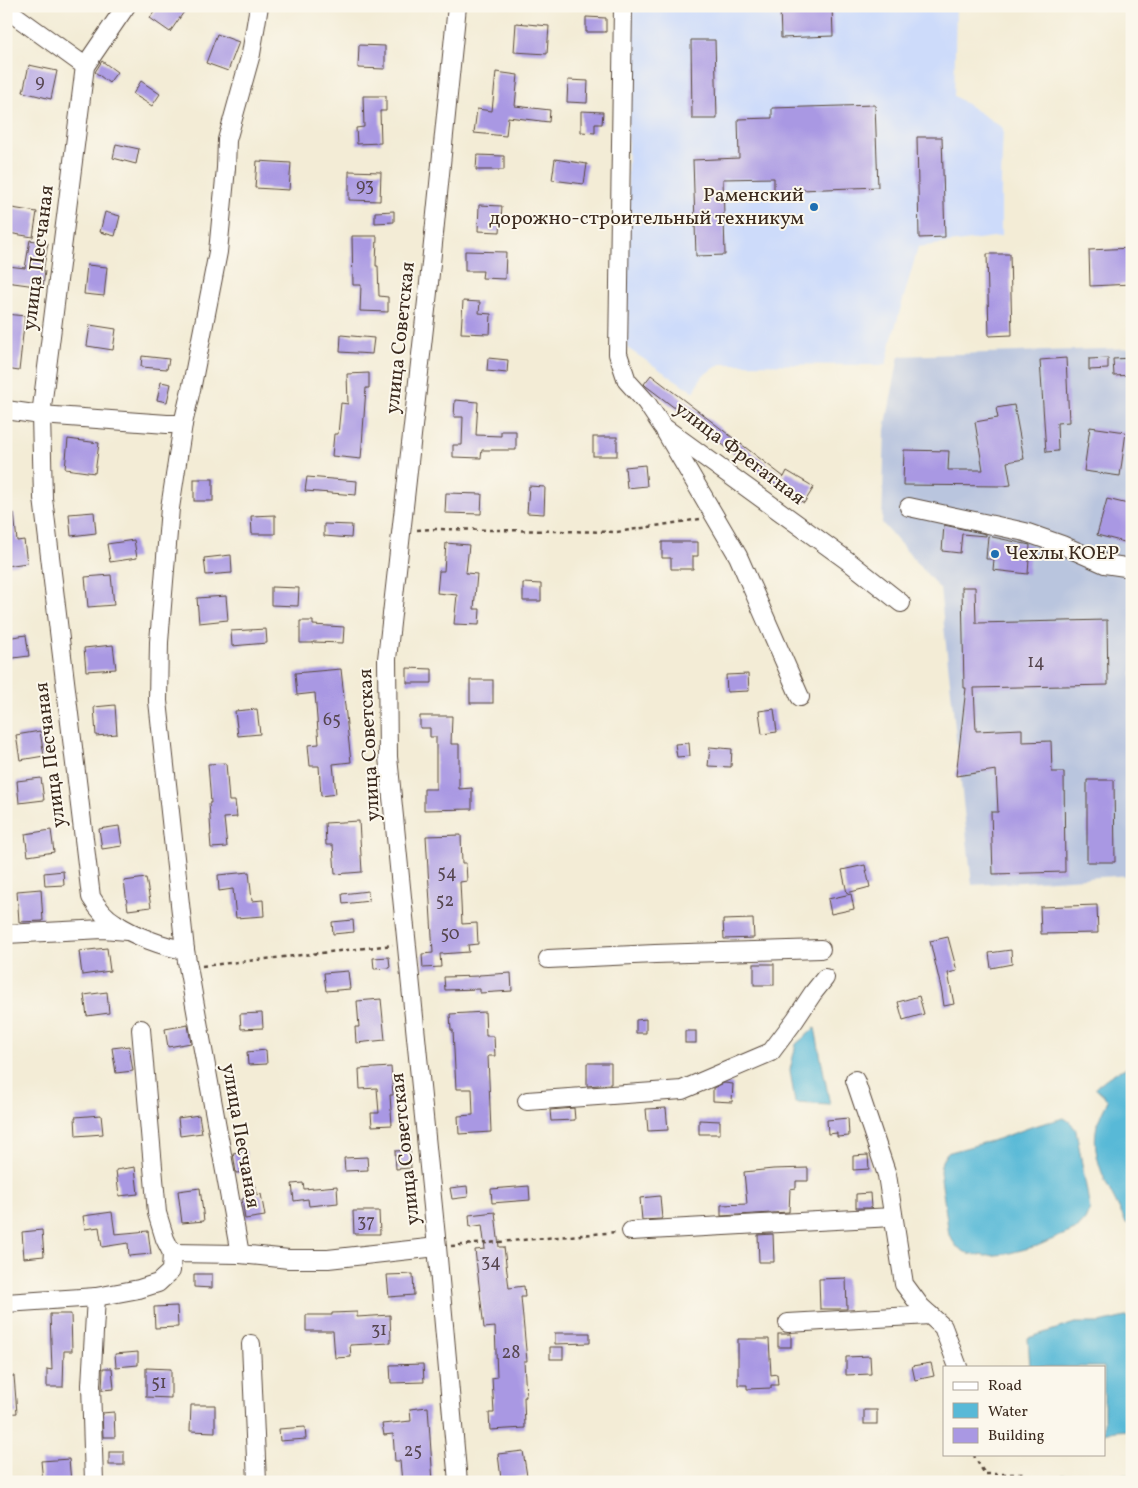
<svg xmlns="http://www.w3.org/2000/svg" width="1138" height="1488" font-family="Vollkorn,serif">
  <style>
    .built { fill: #cddbfa }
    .industrial { fill: #b9c5de }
    .green { fill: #a1d687; stroke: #6e8052 }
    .water { fill: #58b9d7; stroke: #4a727a }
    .building { fill: #a998e3 }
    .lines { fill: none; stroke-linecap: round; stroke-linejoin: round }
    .minor-casing { stroke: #57473a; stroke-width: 20 }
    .path { stroke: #57473a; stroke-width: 2.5; stroke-dasharray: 4 4; stroke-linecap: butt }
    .minor { stroke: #fff; stroke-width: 18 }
    .poi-dot { fill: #1f6fb2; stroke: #fbf7ec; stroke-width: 2 }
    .labels { text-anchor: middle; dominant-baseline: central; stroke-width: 4; stroke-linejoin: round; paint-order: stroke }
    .number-label { font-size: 18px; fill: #56464f }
    .poi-label { font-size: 20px; fill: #3b2a1e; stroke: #fbf7ec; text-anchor: end }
    .street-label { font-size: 20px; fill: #3b2a1e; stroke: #fbf7ec }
  </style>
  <rect width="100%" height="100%" fill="#fbf7ec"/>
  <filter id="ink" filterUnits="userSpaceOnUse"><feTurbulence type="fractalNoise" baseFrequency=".02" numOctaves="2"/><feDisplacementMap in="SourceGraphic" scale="10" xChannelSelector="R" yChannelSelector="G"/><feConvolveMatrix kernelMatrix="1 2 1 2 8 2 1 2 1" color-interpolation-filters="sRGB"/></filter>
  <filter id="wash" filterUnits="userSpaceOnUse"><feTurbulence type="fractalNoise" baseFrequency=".0096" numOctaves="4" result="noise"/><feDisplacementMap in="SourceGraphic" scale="20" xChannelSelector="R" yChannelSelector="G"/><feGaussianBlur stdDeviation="1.12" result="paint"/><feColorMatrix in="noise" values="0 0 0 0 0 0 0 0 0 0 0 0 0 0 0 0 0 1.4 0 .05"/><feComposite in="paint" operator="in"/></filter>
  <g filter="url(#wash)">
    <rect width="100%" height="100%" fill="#f3ecd6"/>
    <!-- built -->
    <path class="built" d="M631,6H956L954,96L1003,128L1001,179V236L918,247L891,342L886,365L721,364L702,376L694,392L627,348L628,100Z"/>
    <!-- industrial -->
    <path class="industrial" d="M1132,348V875L972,885L940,589L882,523L885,429L899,356Z"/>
    <!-- green -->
    <path class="green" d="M1062,1475H1132V1482H1065Z"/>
    <!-- water -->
    <g class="water">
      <path d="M815,1028L830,1105L795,1103L790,1070L796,1044Z"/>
      <path d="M1132,1066V1224L1126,1223C1112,1193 1089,1160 1097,1125C1099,1117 1105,1108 1108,1100L1095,1088C1106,1078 1117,1070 1132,1066Z"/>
      <path d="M1064,1118L1070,1122L1076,1130L1090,1209L1085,1220L1077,1229L1037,1246L1006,1254L986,1256L968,1254L956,1246L949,1235L940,1171L942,1161L947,1153L998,1139L1034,1126Z"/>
      <path d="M1125,1317H1132V1430L1115,1431L1104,1434V1367H1030L1028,1338L1075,1323H1100Z"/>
    </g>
    <g id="blocks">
      <!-- building -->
      <g class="building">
        <path d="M158,6H188L170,32L150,18Z"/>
        <path d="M780,6H832L833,36L781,38Z"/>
        <path d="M586,17L606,18V32H586Z"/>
        <path d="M516,23L549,26L547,54L514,52Z"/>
        <path d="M217,34L239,42L228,71L206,63Z"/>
        <path d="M691,40H715L717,119H692Z"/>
        <path d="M359,45L385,46V69L358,68Z"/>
        <path d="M102,61L117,72L109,83L95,72Z"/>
        <path d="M29,65L57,71L51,99L23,92Z"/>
        <path d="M496,72L518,75L515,106L550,110L549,122L508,117L506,136L474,133L477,109L492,111Z"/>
        <path d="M568,80L588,81L587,103L567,102Z"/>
        <path d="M141,81L160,94L152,106L133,94Z"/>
        <path d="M363,96H386V111H380L381,143L357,144L356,128L364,127Z"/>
        <path d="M875,105L878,187L774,191V178L723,179L725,255L696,256L693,160L739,158L738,119L772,118V108Z"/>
        <path d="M581,111L603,112L602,124H595V133L581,132Z"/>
        <path d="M917,137H942L945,237L919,238Z"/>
        <path d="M116,144L139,149L136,164L113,158Z"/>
        <path d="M477,155L504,156V170H476Z"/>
        <path d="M555,159L587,164L584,184L552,180Z"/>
        <path d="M257,161L291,163L289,190L255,188Z"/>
        <path d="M349,171L381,172L380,201L349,200Z"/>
        <path d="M479,205L502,206L500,232L478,231Z"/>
        <path d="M12,208L37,212L33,237L8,233Z"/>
        <path d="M394,211V222L375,223V212Z"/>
        <path d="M105,212L120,216L115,236L100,232Z"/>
        <path d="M352,236H377L376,266H378L379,296L388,297V312L360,311L361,285H353Z"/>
        <path d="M30,240L48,243L43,271H45L43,287L6,282L8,266L25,268Z"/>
        <path d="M1132,248V284L1090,286L1089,250Z"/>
        <path d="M465,251L506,252L505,279L482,278L483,271H465Z"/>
        <path d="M987,254H1010L1012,335L989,336Z"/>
        <path d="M87,265L107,267L104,296L84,294Z"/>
        <path d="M463,301L480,302L479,313L491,314L490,334L461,333Z"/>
        <path d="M6,314L25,316L19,371L6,369Z"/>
        <path d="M90,325L116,329L113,350L87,346Z"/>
        <path d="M341,335L374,338L372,354L340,352Z"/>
        <path d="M142,356L169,359L167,369L141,367Z"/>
        <path d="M488,358L508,360L507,373L487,371Z"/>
        <path d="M1066,358L1069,422L1057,423L1058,451L1046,452L1040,360Z"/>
        <path d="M1108,358V369L1089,370V359Z"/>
        <path d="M1132,358V375L1114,376L1113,359Z"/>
        <path d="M369,373V388H366L361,459L332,456L334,434H338L341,403L348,404L347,374Z"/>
        <path d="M651,375L784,477L787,471L814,487L804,503L778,487L646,386L644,384Z"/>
        <path d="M161,382L171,384L167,402L157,400Z"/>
        <path d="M455,400L478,402L476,435L501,436V431H516V450H482L481,458L453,457V445H462L463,417H454Z"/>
        <path d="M1014,405L1024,459L1007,462L1011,485L1003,486L903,485L904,450L949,451L948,470H983L975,422L998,418L996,408Z"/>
        <path d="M1090,427L1126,432L1120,476L1084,471Z"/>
        <rect x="593" y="437" width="24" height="19"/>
        <path d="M68,439L99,443L95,473L65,469Z"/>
        <path d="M645,465L647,486L627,488L625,467Z"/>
        <path d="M307,477L357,481L356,495L305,491Z"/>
        <rect x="194" y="479" width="19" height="22"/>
        <path d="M529,486L545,487L544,514L527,513Z"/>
        <path d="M446,493L482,494L481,514L445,513Z"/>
        <path d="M1107,499L1132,505V544L1097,535Z"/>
        <path d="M94,512L96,533L71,536L69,514Z"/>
        <path d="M14,513L17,541L24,540L27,563L6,566V514Z"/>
        <path d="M275,515V534H252L251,516Z"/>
        <path d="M324,524L352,525L351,538L324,536Z"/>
        <path d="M944,525L986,534V536L962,534L960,553L942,551Z"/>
        <path d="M988,536L1030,545L1028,574L993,570L994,559H986Z"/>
        <path d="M134,540L137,558L110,562L107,544Z"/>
        <path d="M662,542H698V556H693V569H671V558H662Z"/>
        <path d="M446,543L469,545L466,573L477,574L474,609H480L479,625L454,624L457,595L437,593L439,571H444Z"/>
        <path d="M231,555L232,573L206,575L204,558Z"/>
        <path d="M111,575L114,605L88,607L85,577Z"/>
        <path d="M523,583L541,584V601H523Z"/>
        <path d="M271,587L299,588L298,606L271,605Z"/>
        <path d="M962,587H975L976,623L1107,620L1108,685L974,688L976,731L1022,729V742L1051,741L1052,772H1064L1065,872L993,874L991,812H998L996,770L956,776L966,688H964Z"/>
        <path d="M226,596L228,620L199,623L197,598Z"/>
        <path d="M300,621H313V625L344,627L343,643L313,642V643H300Z"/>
        <path d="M266,629L267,643L232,646L231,631Z"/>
        <path d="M26,635L29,656L6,659V638Z"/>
        <path d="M113,645L116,669L86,671L84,648Z"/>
        <path d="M407,668L432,669V683H407Z"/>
        <path d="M341,669L351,762L333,764L336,794L321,796L319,766H310L308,745L319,744L315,693L297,695L295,673Z"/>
        <path d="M748,674L749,691L727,692L726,675Z"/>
        <rect x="470" y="680" width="23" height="23"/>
        <path d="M115,705L117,734L96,736L94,707Z"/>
        <path d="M257,709L260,734L238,736L235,711Z"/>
        <path d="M774,709L777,732L762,734L759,711Z"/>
        <path d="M420,716H452L451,744H459V789L472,788V809L424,810V789H436V737H430V728H420Z"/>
        <path d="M40,731L44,756L20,760L16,735Z"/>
        <path d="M689,743L690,756L677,757L675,744Z"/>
        <path d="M710,747L732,749L731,767L708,766Z"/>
        <path d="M226,763L229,801H235L237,817L224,818L227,847L211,848L210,835H211L209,803H211L208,764Z"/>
        <path d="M41,778L44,800L19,803L17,781Z"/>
        <path d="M1087,780H1114L1115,862H1087Z"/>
        <path d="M359,821L362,872L335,874L333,845H326L325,823Z"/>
        <path d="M119,826L122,846L102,849L99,829Z"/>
        <path d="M51,830L54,852L28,856L25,834Z"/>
        <path d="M461,835L462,863H466L467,881L460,882L462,924L477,923L478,944L468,945L469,952L440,954L441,967L423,968L422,954L433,953L426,836Z"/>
        <path d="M865,865L870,887L847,893L842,870Z"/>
        <path d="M63,871L64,885L45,886L44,873Z"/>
        <path d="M249,872L252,901L263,900L264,916L236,918L233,889L219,891L218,875Z"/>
        <path d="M146,878L151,907L128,910L124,881Z"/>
        <path d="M41,889L43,921L19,922L17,891Z"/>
        <path d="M368,891L369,901L343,904L342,894Z"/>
        <path d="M851,894L854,909L831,914L828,899Z"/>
        <path d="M1097,905L1098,933L1041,934L1040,907Z"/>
        <path d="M753,919L754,938L724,939L723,920Z"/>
        <path d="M353,920L354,932L333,934L332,922Z"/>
        <path d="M948,937L957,971L948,973L954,1004L944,1006L942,992L930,941Z"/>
        <path d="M107,948L110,971L82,975L79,951Z"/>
        <path d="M1011,950L1012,964L991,968L989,953Z"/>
        <path d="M389,957L390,968L374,969L373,958Z"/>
        <rect x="754" y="964" width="20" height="21"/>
        <path d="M348,971L350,989L326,991L324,973Z"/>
        <path d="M511,973L512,991L480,993V989L445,990L444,977L479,976V975Z"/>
        <path d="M107,992L109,1013L87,1016L84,995Z"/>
        <path d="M919,996L924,1014L903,1020L898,1002Z"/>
        <path d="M381,999L385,1040L356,1043L355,1027H359L357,1001Z"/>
        <path d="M485,1012L486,1036H494L495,1056H488L491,1132L459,1134L458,1116L473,1115L472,1089H456L453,1030H451L450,1014Z"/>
        <path d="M262,1013L263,1028L241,1029L240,1014Z"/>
        <path d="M646,1019V1033H636V1020Z"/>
        <path d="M188,1025L191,1043L168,1047L165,1029Z"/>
        <rect x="685" y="1031" width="11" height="12"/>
        <path d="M129,1046L133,1071L116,1073L112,1048Z"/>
        <path d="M266,1050L267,1064L248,1065L247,1052Z"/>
        <path d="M587,1063H611V1084L587,1086Z"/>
        <path d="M391,1067L393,1095H390L392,1125L372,1126L371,1113H379L377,1088L360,1089L359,1069Z"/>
        <path d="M724,1083L733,1084L732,1102L713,1101V1088Z"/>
        <path d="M574,1108L575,1120L551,1121L550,1110Z"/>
        <path d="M666,1108L668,1130L648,1131L646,1109Z"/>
        <path d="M101,1115L103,1134L76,1136L75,1117Z"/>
        <path d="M199,1115L202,1133L180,1136L178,1118Z"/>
        <path d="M848,1118L849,1136L837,1137V1133L828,1134L827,1120Z"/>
        <path d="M699,1120L720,1121V1134H699Z"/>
        <path d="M410,1150L411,1168L396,1169L395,1151Z"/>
        <path d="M246,1151L248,1172L236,1173L233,1153Z"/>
        <path d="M868,1155L869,1169L853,1170V1156Z"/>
        <path d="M367,1157L368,1170L345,1171L344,1158Z"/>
        <path d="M135,1167L138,1194L119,1196L116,1170Z"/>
        <path d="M808,1168V1181H796V1188L790,1189L789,1212L721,1216V1205L747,1204L744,1172L773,1169Z"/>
        <path d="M303,1183L304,1189L337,1186L338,1203L309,1206L308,1199L294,1201L292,1184Z"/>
        <path d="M255,1185L257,1195L261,1194L265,1216L245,1219L242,1199L246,1198L244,1186Z"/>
        <path d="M467,1186L468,1197L452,1199L450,1188Z"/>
        <path d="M529,1186L530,1200L492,1203L491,1189Z"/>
        <path d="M200,1188L204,1221L182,1223L178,1191Z"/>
        <path d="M870,1193L871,1208H856V1194Z"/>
        <path d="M660,1196L662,1219L642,1220L640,1198Z"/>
        <path d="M353,1211H379L380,1234H354Z"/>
        <path d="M112,1212L115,1234L148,1231L151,1254L129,1256L128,1243L102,1247L99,1227L85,1229L83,1216Z"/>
        <path d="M495,1212L499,1247H504L509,1288L524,1286L525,1297H521L527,1361H524L526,1397H524L525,1428L490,1430L489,1413H494L492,1378L497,1377L495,1327L484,1328L475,1250L485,1249L482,1225L470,1227L469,1215Z"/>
        <path d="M42,1230L44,1256L24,1258L22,1232Z"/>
        <path d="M773,1234L774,1262H759L758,1235Z"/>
        <path d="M194,1274H212V1288L194,1287Z"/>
        <path d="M413,1274L414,1295L389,1297L387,1275Z"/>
        <path d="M846,1278L847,1309H820L819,1279Z"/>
        <path d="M177,1306L178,1327L155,1328L154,1307Z"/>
        <path d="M357,1312V1317L390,1315L391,1343L350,1345L351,1357L335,1358L333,1331H306V1315H332V1313Z"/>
        <path d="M50,1314H71L72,1351H64L63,1387H47V1369L52,1370Z"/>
        <path d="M555,1333H590V1343L555,1344Z"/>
        <rect x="778" y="1334" width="13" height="13"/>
        <path d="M738,1339H769L771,1375L777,1374L778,1385H771V1388L747,1389V1385H738Z"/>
        <rect x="550" y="1347" width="13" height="12"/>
        <path d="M138,1352V1365L116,1367L115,1354Z"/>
        <path d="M870,1356L871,1374L846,1375V1357Z"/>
        <path d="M931,1363L934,1376L915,1380L912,1366Z"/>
        <path d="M423,1364L424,1382L391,1383L390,1365Z"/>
        <path d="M103,1368H112L114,1389L102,1390Z"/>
        <path d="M146,1368L171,1369V1398L146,1397Z"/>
        <path d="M6,1376H14L17,1413L6,1414Z"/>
        <path d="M191,1405H215V1432L190,1431Z"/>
        <path d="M428,1407L433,1482H402L400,1461H395L393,1434L384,1435L382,1424L411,1421L410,1409Z"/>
        <rect x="864" y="1410" width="13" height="14"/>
        <path d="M114,1412L115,1437H103L102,1413Z"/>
        <path d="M305,1427L306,1439L280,1441L279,1429Z"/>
        <path d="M523,1451L527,1476L501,1479L498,1454Z"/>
        <rect x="109" y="1452" width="15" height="13"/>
        <path d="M69,1459L71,1482H43L41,1461Z"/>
      </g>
    </g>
  </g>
  <g filter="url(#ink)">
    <use href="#blocks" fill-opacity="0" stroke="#57473a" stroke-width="1"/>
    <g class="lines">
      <!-- minor casing -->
      <g class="minor-casing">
        <g id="minor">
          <path d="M126,6L85,66L41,415L43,498L91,897C97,907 104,917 115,923C132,935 164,947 185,950L240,1254L289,1259H328L437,1247"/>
          <path d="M457,6L429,283L387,659L388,757L437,1247L458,1482"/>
          <path d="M623,6L618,354L627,381L646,402L662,426L848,561L901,603"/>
          <path d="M6,9L85,66"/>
          <path d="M6,410L41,415L167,424H183L192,385L218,252L226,168L227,140L251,54L259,6"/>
          <path d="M183,424L170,508L159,642L158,701L185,950"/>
          <path d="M665,431L738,556L800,697"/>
          <path d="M909,507L1025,532L1062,545L1105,564L1132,568"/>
          <path d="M6,934L103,929L127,931"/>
          <path d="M548,959L655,954L821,949"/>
          <path d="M141,1029L157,1213L165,1239L172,1253"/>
          <path d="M855,1080L887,1175L904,1284L921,1307L943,1327L958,1367"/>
          <path d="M527,1101L682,1090L771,1052L795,1020L813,993L825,978"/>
          <path d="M631,1231L893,1217"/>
          <path d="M6,1303L96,1297L139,1289L158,1283L171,1271L172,1253L240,1254"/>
          <path d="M788,1323L930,1315"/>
          <path d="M251,1344L257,1482"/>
          <path d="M94,1482L91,1385L96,1297"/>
        </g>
      </g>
      <!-- path -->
      <g class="path">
        <path d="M417,530L436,529L617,532L700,519"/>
        <path d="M202,966L393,945"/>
        <path d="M451,1246L617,1232"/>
        <path d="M974,1454L975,1458L985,1474H1022L1030,1482"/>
      </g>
      <!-- minor -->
      <use href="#minor" class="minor"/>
    </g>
  </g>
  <!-- markers -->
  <g class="poi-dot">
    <circle cx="814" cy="207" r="5"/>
    <circle cx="995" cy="554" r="5"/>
  </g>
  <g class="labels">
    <!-- number labels -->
    <g class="number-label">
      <text x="40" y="82">9</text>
      <text x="365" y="186">93</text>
      <text x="1036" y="662">14</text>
      <text x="332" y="720">65</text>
      <text x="447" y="873">54</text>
      <text x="445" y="901">52</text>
      <text x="450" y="934">50</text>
      <text x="366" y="1222">37</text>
      <text x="491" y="1262">34</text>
      <text x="379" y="1330">31</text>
      <text x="511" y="1353">28</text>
      <text x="159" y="1383">51</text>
      <text x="413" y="1451">25</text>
    </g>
    <!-- poi labels -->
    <g class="poi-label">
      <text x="804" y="196">Раменский<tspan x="804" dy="23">дорожно-строительный техникум</tspan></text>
      <text x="1005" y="554" text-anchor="start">Чехлы КОЕР</text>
    </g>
    <!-- street labels -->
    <g class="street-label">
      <text transform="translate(39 258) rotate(-83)">улица Песчаная</text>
      <text transform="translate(401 338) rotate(-84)">улица Советская</text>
      <text transform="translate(739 454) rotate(37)">улица Фрегатная</text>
      <text transform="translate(370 745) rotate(-93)">улица Советская</text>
      <text transform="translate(51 755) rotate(-97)">улица Песчаная</text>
      <text transform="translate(240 1136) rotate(80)">улица Песчаная</text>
      <text transform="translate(406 1149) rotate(-96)">улица Советская</text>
    </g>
  </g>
  <!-- margin -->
  <rect width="1138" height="1488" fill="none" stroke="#fbf7ec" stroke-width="25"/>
  <!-- legend -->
  <rect x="943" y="1366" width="162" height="90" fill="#fbf7ec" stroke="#aea59a"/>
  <rect x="953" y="1382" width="25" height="8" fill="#ffffff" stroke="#aea59a"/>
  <text x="988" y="1390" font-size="15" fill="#3b2a1e">Road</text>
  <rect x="953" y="1403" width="25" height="15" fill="#58b9d7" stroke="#aea59a"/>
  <text x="988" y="1416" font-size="15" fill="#3b2a1e">Water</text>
  <rect x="953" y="1428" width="25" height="15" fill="#a998e3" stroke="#aea59a"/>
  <text x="988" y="1440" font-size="15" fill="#3b2a1e">Building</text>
</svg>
